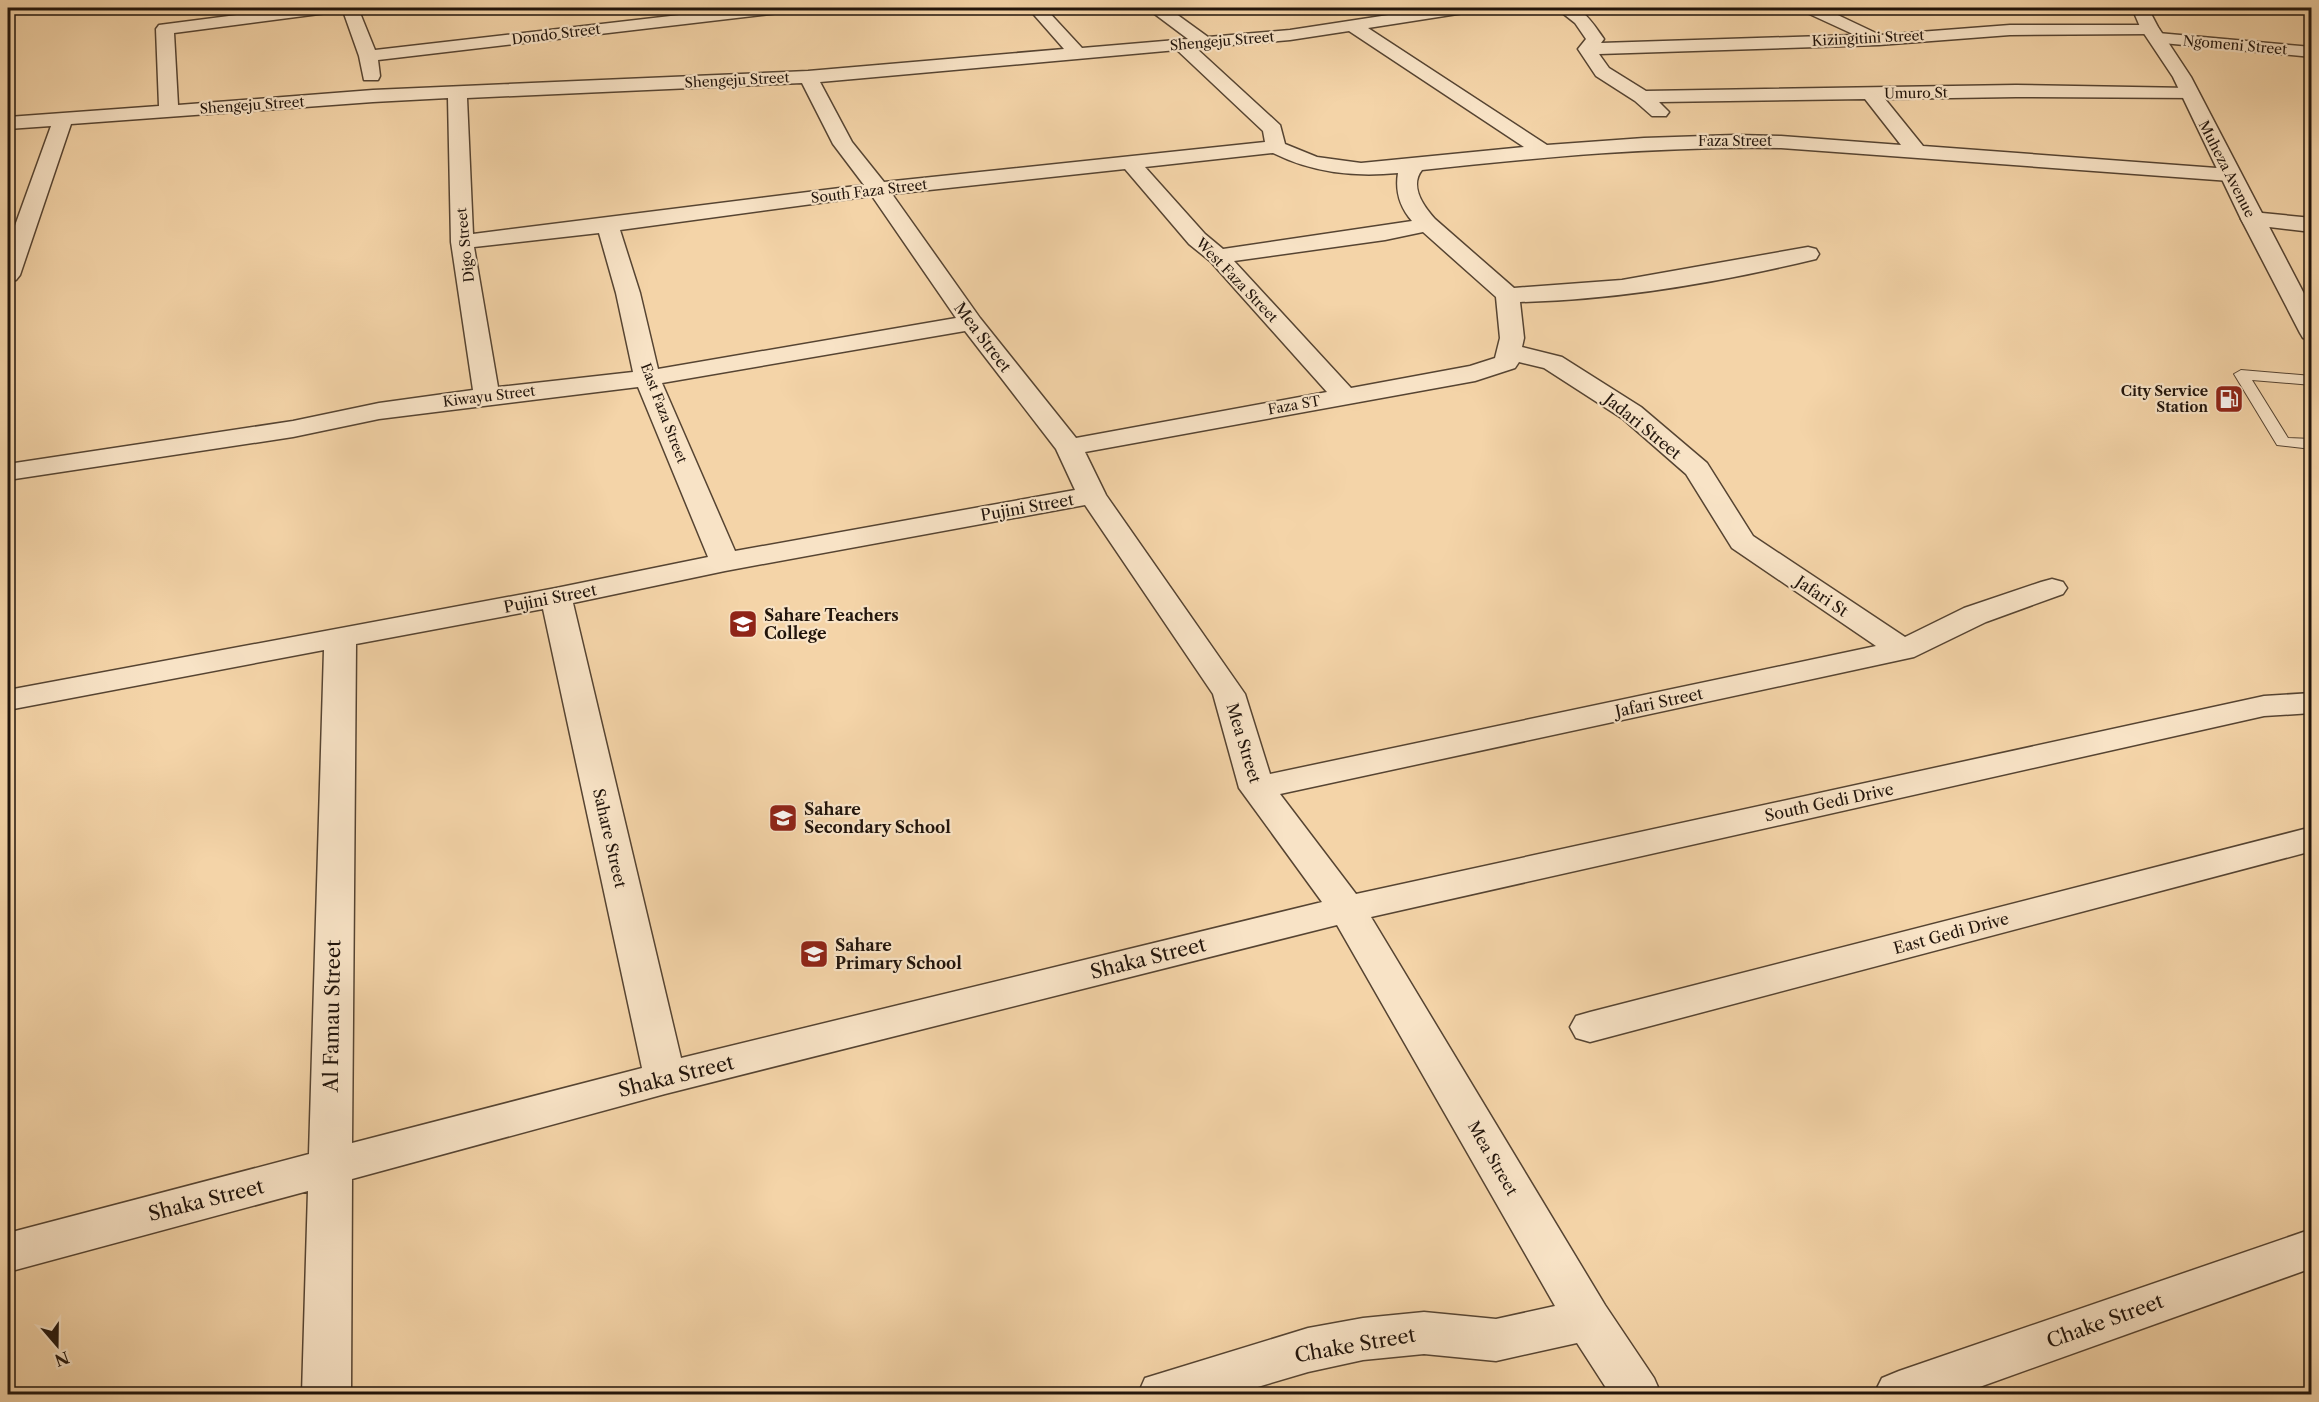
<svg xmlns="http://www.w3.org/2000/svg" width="2319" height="1402" font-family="'Libre Caslon Text',serif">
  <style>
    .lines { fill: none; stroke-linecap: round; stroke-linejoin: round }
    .service-casing { stroke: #564432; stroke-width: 2 }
    .minor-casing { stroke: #564432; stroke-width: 3 }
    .tertiary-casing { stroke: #564432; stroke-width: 3 }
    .service { fill: #f8e3c6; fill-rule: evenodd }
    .minor { fill: #f8e3c6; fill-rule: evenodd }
    .tertiary { fill: #f8e3c6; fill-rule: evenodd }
    .labels { text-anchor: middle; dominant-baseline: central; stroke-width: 4.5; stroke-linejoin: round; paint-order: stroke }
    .far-street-label { font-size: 14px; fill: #21140b; stroke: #f8e3c6 }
    .far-poi-label { font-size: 14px; font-weight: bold; fill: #21140b; stroke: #f8e3c6; text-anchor: end }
    .street-label { font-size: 16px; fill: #21140b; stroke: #f8e3c6 }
    .poi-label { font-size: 16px; font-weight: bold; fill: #21140b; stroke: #f8e3c6; text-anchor: start }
    .near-street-label { font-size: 20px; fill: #21140b; stroke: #f8e3c6 }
  </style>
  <rect width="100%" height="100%" fill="#f4d4a8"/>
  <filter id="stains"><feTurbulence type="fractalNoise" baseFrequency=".00333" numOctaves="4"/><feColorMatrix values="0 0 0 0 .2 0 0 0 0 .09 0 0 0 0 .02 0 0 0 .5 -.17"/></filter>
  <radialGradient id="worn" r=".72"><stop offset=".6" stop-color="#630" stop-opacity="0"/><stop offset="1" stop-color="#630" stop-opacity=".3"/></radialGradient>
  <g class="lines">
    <!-- service casing -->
    <g class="service-casing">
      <path id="service" d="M2241,370L2312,376V385L2252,380L2288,438L2312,439V449L2277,445L2234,374Z"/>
    </g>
    <!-- minor casing -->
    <g class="minor-casing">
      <g id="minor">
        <path d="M292,8H335L327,13L174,33L178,105L373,90L808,71L1064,49L1028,8H1045L1082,48L1188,39L1152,12L1150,8H1168L1208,37L1290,30L1434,8H1472L1470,12L1464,13L1368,28L1547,145L1644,138L1735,135L1781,136L1901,145L1865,99L1659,102L1669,112L1666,116H1652L1635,101L1596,76L1578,49L1586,39L1575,23L1556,8C1583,5 1589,18 1604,39L1601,43L1855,35L1805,12L1803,8H1823L1880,35L2010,25H2156L2159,29L2156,33L2150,34L2010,35L1879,45L1599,54L1609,68L1646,91L2016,85L2190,88L2197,90L2199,94L2197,98L2016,97L1885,99L1923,146L2230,169L2237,171L2240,175L2237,179L2230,181L1781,148C1661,146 1542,157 1422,170C1409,186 1424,207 1435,219L1514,288L1622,280L1808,247L1816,249L1819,254L1816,259C1721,282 1618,300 1520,302L1524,338L1522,347L1562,357L1641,407L1707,463L1753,536L1905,637L1964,608L2041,582L2052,579L2063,582L2067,588L2063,594L1986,622L1914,657L1280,794L1356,894L2264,696L2312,693V713L2264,716L1371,917L1605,1305L1654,1378L1661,1394H1610L1577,1343L1496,1361L1424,1354L1363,1360L1308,1372L1234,1394H1138L1145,1378L1308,1328L1363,1318L1424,1312L1496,1319L1555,1306L1337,925L665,1094L352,1179L351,1394H302L308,1191L8,1272V1233L309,1154L324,650L8,710V690L556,588L708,557L638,387L379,419L293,437L8,480V464L293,421L379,403L473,390L451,242L448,98L373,102L71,124L20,275L16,280L8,282V245L51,126L8,129V117L159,106L156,29L159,25ZM1349,31L1524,147L1361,163L1317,157L1285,144L1280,125L1196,48L1290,40ZM1177,50L1263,131L1265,142L884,182L852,142L820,82ZM802,83L833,144L864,185L473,234L467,98ZM1273,153C1313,173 1354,177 1398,173C1395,192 1400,207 1412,221L1223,249L1205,234L1145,167ZM1125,169L1189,244L1210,261L1327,392L1076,438L980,318L892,194ZM872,196L956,318L658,369L640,293L620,230ZM1423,232L1496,297L1500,338L1495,358L1470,366L1351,388L1234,261L1385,240ZM599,233L616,293L633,372L498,387L474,247ZM965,331L1056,449L1075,490L735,551L662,383ZM1519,362L1544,368L1623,419L1686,474L1732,548L1876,646L1270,774L1245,694L1106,495L1085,452L1475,381L1515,368ZM1085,505L1213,694L1239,788L1322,902L681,1058L573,603L725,571ZM543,609L642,1068L352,1143L356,644Z"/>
        <path d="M342,8H358L375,50L740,8H787L779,13L378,60L380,76L378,80H364L359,56Z"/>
        <path d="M2158,33L2312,47V57L2152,42L2149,38L2152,34Z"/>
        <path d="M2252,212L2312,218V232L2244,224L2241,219L2244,214Z"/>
        <path d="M2312,827V851L1590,1042L1576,1038L1570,1027L1576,1016L1590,1012Z"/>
        <path d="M2312,1229V1268L1960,1394H1874L1882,1378L1899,1371Z"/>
      </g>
    </g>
    <!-- tertiary casing -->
    <g class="tertiary-casing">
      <path id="tertiary" d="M2132,8H2148L2158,27L2191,77L2312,309V340L2303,338L2300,333L2241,219L2173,77L2141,29Z"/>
    </g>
    <!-- service -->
    <use href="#service" class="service"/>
    <!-- minor -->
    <use href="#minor" class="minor"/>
    <!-- tertiary -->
    <use href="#tertiary" class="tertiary"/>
  </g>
  <!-- icons -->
  <defs>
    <g id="fuel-square" transform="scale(1.5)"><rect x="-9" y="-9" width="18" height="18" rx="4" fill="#8f2418" stroke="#f8e3c6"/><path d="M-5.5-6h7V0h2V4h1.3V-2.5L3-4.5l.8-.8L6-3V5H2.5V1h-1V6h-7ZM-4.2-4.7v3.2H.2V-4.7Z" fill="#fff"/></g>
    <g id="university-square" transform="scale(1.5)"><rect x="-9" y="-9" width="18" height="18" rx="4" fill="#8f2418" stroke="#f8e3c6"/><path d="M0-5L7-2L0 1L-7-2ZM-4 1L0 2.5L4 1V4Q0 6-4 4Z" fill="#fff"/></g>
    <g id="school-square" transform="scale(1.5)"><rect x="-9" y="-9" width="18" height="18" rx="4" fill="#8f2418" stroke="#f8e3c6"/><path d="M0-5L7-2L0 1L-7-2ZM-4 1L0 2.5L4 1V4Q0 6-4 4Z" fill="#fff"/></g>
  </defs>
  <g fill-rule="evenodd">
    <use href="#fuel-square" x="2229" y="399"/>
    <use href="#university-square" x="743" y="624"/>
    <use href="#school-square" x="783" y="818"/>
    <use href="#school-square" x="814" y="954"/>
  </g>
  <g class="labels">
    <!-- far-street labels -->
    <g class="far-street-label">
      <text transform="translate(556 34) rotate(-7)">Dondo Street</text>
      <text transform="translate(1868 38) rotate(-3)">Kizingitini Street</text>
      <text transform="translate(1222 41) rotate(-5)">Shengeju Street</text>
      <text transform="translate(2235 45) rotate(5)">Ngomeni Street</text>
      <text transform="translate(737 80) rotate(-3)">Shengeju Street</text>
      <text transform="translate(1916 93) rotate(-1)">Umuro St</text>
      <text transform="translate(252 105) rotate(-4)">Shengeju Street</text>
      <text x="1735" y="141">Faza Street</text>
      <text transform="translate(2227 169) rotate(63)">Muheza Avenue</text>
      <text transform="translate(869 191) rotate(-7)">South Faza Street</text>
      <text transform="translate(465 245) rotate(-96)">Digo Street</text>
      <text transform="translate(1237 280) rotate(46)">West Faza Street</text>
      <text transform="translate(489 396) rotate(-7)">Kiwayu Street</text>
      <text transform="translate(1294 405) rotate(-10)">Faza ST</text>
      <text transform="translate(664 413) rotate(69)">East Faza Street</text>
    </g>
    <!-- far-poi labels -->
    <g class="far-poi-label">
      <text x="2208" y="391">City Service<tspan x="2208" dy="16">Station</tspan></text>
    </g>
    <!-- street labels -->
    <g class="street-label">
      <text transform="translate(983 337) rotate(53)">Mea Street</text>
      <text transform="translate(1643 426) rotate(39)">Jadari Street</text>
      <text transform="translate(1027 507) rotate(-10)">Pujini Street</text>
      <text transform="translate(1822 596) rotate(34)">Jafari St</text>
      <text transform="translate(550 598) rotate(-11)">Pujini Street</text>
      <text transform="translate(1659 702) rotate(-12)">Jafari Street</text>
      <text transform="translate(1244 743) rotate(73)">Mea Street</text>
      <text transform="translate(1829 802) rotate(-12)">South Gedi Drive</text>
      <text transform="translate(610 838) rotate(77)">Sahare Street</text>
      <text transform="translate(1951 933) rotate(-15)">East Gedi Drive</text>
      <text transform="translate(1493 1158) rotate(60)">Mea Street</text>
    </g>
    <!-- poi labels -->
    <g class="poi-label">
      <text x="764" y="615">Sahare Teachers<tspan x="764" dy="18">College</tspan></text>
      <text x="804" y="809">Sahare<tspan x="804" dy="18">Secondary School</tspan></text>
      <text x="835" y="945">Sahare<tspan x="835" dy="18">Primary School</tspan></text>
    </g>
    <!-- near-street labels -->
    <g class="near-street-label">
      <text transform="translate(1148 958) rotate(-14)">Shaka Street</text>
      <text transform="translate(332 1016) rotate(-89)">Al Famau Street</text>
      <text transform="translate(676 1076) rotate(-14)">Shaka Street</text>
      <text transform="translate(206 1200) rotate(-14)">Shaka Street</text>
      <text transform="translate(2105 1321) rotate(-20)">Chake Street</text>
      <text transform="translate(1355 1345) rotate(-10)">Chake Street</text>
    </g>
  </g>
  <!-- margin -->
  <rect width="2319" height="1402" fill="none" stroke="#f4d4a8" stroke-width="30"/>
  <rect x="9" y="9" width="2301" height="1384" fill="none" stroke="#21140b" stroke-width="3"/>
  <rect x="15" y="15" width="2289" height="1372" fill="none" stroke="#21140b" stroke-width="1.5"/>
  <!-- north arrow -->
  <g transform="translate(57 1345) rotate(160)" stroke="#f8e3c6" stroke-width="4.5" paint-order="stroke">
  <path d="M0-4.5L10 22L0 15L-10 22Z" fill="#21140b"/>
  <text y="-9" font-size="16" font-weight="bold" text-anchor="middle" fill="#21140b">N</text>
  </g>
  <rect width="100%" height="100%" filter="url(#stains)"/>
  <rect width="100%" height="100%" fill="url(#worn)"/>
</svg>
